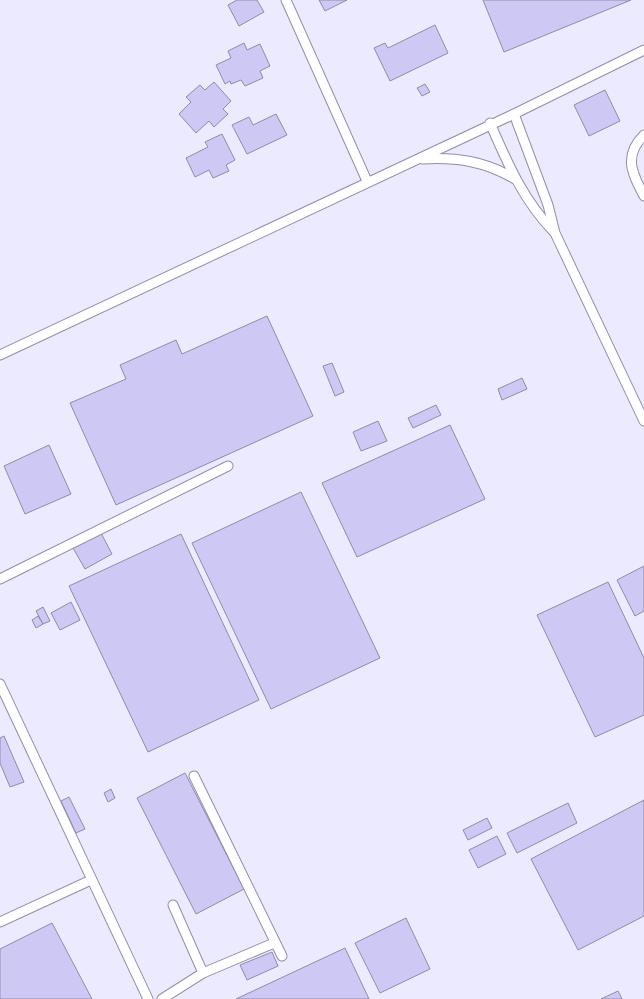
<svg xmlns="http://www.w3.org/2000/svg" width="644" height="999" font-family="Merriweather,serif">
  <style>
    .building { fill: #cec8f5; stroke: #8f8ba9 }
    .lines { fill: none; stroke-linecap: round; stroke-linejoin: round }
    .lane-casing { stroke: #928eab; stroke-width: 11 }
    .lane { stroke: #fff; stroke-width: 9 }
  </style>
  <rect width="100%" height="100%" fill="#eceafe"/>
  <!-- building -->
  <g class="building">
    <path d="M237,0H257L264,12L239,26L228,5Z"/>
    <path d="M319,0H347L325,11Z"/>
    <path d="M483,0H631L504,52Z"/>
    <path d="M435,25L448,53L390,81L374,48L385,43L388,48Z"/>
    <path d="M244,43L247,50L260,44L270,66L260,71L263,78L245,86L241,80L231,84L230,81L225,84L216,65L231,58L228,51Z"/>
    <path d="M214,82L231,101L223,109L228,114L214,127L209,121L196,133L179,114L191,102L186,97L200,85L205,90Z"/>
    <path d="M425,84L430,92L422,96L417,88Z"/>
    <path d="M605,90L620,121L589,136L574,105Z"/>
    <path d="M276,114L287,135L247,154L232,125L249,117L253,125Z"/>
    <path d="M222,134L235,160L226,165L229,171L213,178L209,170L195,177L186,158L208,147L205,142Z"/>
    <path d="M267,316L313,416L116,505L70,403L126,379L120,365L176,340L182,354Z"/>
    <path d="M332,363L344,392L335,396L323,366Z"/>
    <path d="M522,378L527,389L502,400L498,389Z"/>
    <path d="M436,405L441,415L413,428L408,418Z"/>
    <path d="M378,421L387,441L361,451L353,432Z"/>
    <path d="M450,425L485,499L357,557L322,483Z"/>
    <path d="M49,445L71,494L25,514L4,466Z"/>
    <path d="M301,492L380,658L271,709L192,543Z"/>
    <path d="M101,533L112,554L85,569L73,548Z"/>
    <path d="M181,534L259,700L148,752L69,586Z"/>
    <path d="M644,566V611L635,616L617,580Z"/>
    <path d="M608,582L644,658V715L595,737L537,615Z"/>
    <path d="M71,602L80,620L60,630L51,613Z"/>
    <path d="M43,607L50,621L43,624L36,611Z"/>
    <path d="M38,616L43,624L36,628L32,620Z"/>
    <path d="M4,736L24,782L10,787L0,763V738Z"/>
    <path d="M185,773L244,889L196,914L137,798Z"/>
    <path d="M111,789L115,798L108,802L104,793Z"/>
    <path d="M69,797L85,829L76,833L61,801Z"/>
    <path d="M644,800V916L578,950L531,859Z"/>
    <path d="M568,803L577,823L517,853L507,833Z"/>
    <path d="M487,818L492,828L468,840L463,830Z"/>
    <path d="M497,836L506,854L478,868L469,850Z"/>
    <path d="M406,918L430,969L380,993L355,943Z"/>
    <path d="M52,923L92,999H0V949Z"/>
    <path d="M345,948L369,999H236Z"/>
    <path d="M272,952L278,966L247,980L240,965Z"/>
    <path d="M618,991L622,999H601Z"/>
  </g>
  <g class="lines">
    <!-- lane casing -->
    <g class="lane-casing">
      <g id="lane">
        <path d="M286,0L367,181"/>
        <path d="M514,114L548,205L555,233L644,421"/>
        <path d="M490,123C508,164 522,198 553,231"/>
        <path d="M644,135C623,156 632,173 644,196"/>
        <path d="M422,159C456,157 485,161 515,179"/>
        <path d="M0,355L514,114L644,50"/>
        <path d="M0,579L228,466"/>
        <path d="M0,684L148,999"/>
        <path d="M194,776L282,956"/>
        <path d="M173,905L203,973"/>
        <path d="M0,922L91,880"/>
        <path d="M162,999L203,973L274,943"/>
      </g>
    </g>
    <!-- lane -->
    <use href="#lane" class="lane"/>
  </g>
</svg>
